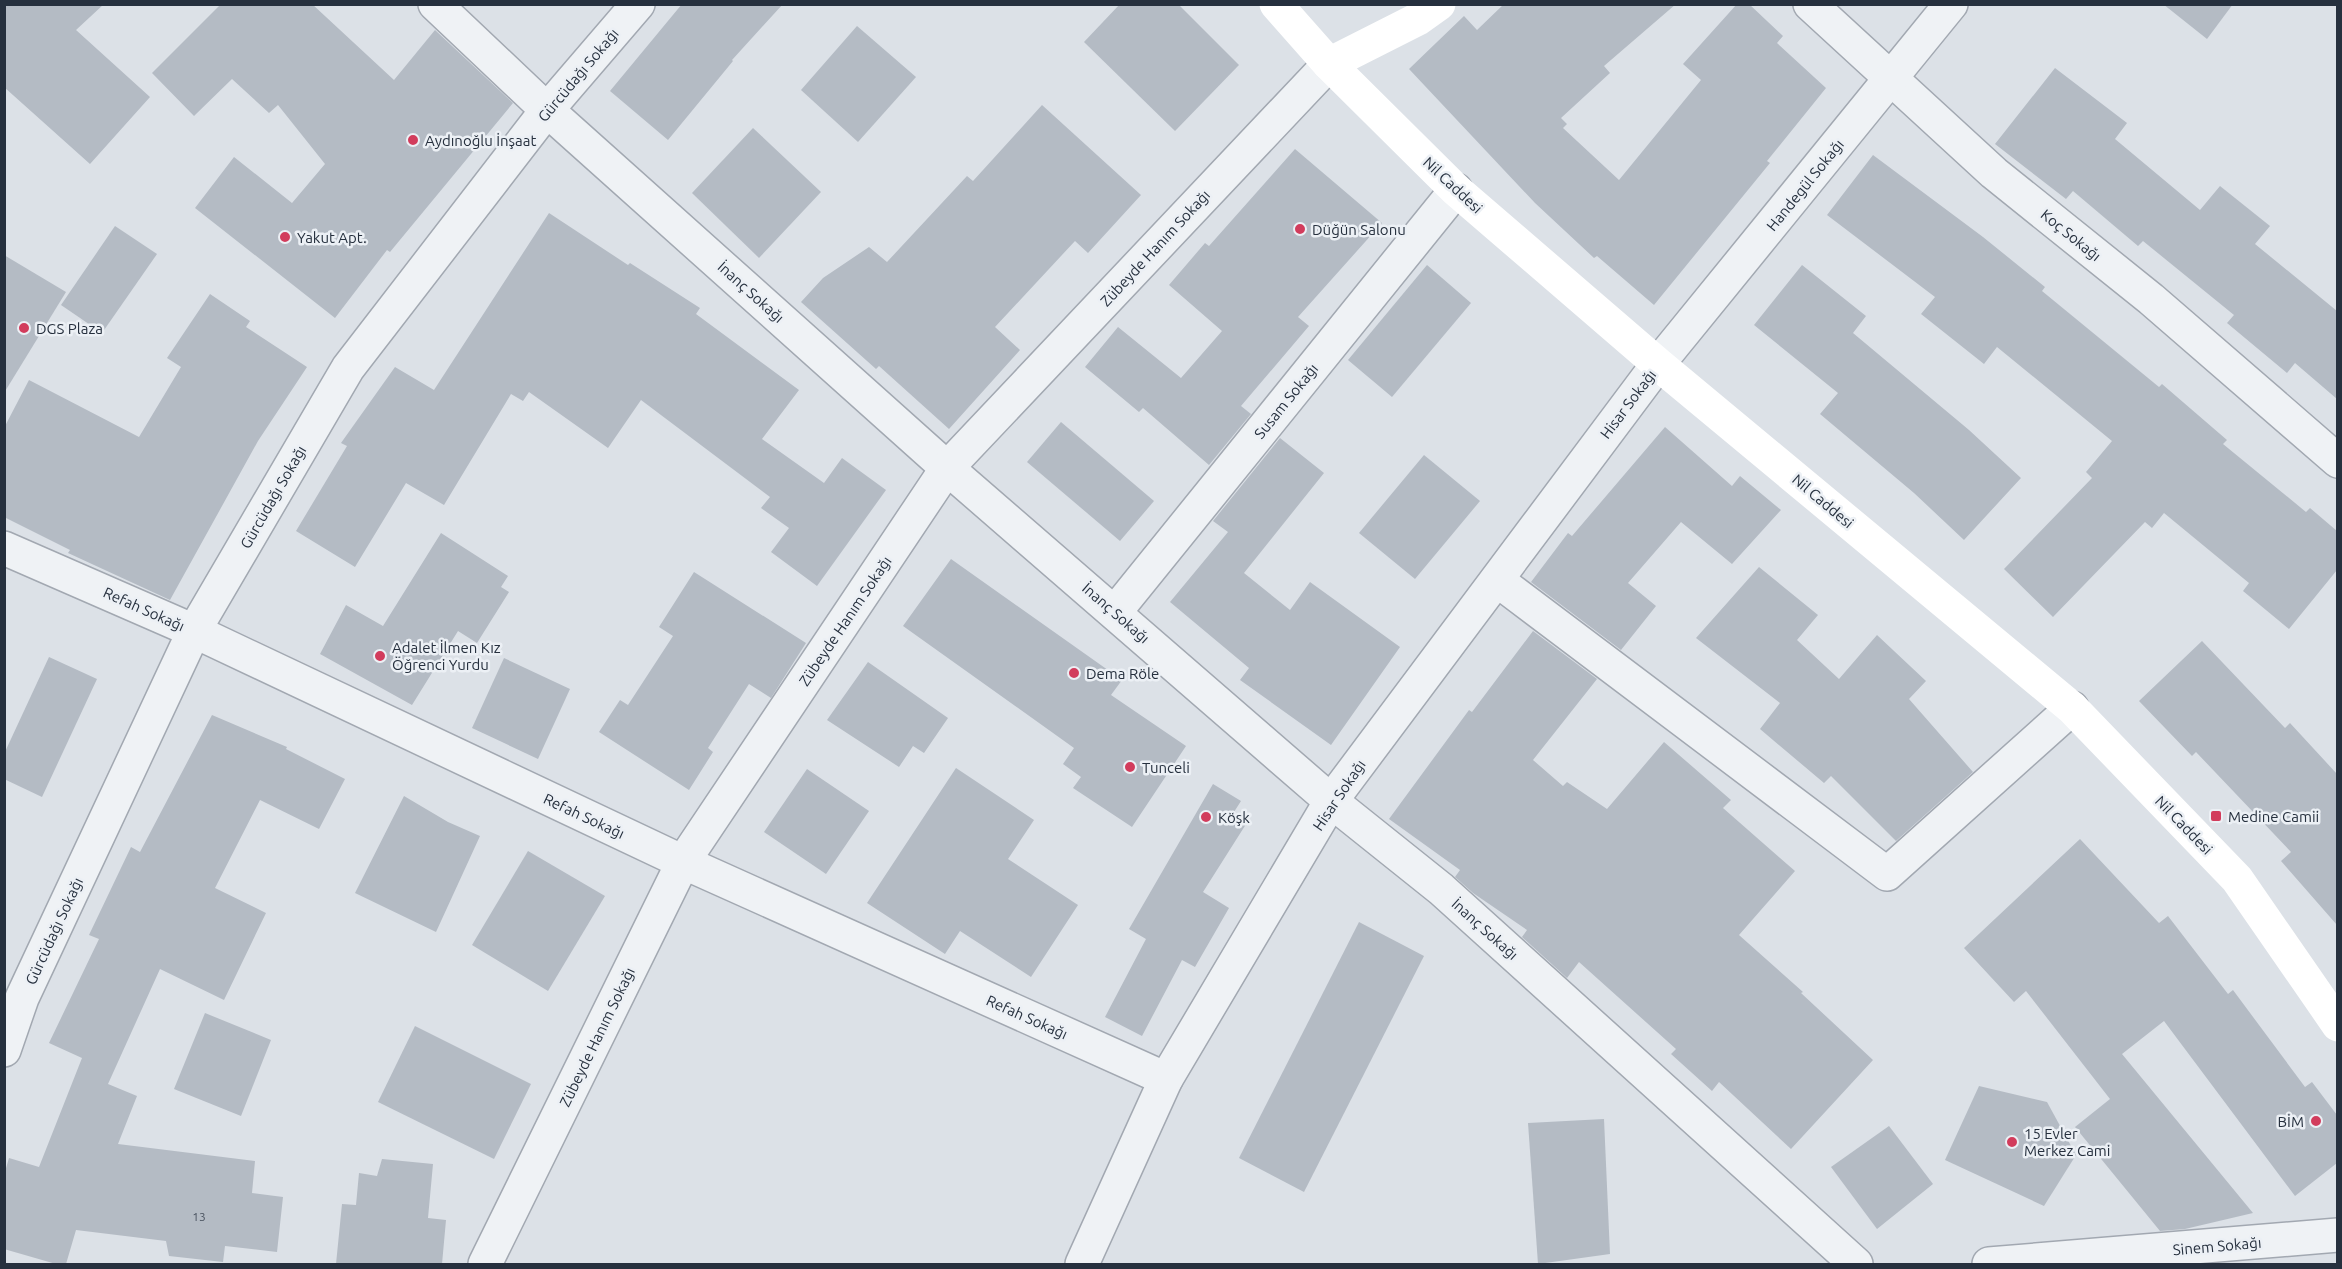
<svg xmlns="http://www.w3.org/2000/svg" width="2342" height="1269" font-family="Ubuntu,sans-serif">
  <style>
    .building { fill: #b4bbc4 }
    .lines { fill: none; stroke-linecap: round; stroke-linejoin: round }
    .street-casing { stroke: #a2a8b1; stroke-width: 36 }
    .street { stroke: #eff2f5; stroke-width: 33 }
    .secondary { stroke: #fff; stroke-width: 33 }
    .poi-dot { fill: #d23c5c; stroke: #ecf0f5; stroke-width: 2 }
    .labels { text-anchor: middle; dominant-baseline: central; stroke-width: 5; stroke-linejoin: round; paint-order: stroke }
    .number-label { font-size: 12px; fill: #4a5360 }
    .street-label { font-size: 15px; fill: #26303e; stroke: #ecf0f5 }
    .poi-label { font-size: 15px; fill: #26303e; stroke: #ecf0f5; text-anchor: start }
  </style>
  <rect width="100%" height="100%" fill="#dce1e7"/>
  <!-- building -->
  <g class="building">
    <path d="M4,4H104L76,30L150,97L90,164L4,87Z"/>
    <path d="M221,4H312L394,80L435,30L513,103L390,252L387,250L335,318L195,208L234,157L292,203L325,164L278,105L269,113L232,79L194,116L152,73Z"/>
    <path d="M682,4H783L732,60L733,61L668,140L610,91Z"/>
    <path d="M1120,4H1178L1239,65L1175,131L1084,42Z"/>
    <path d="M1504,4H1676L1604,66L1610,73L1561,118L1567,124L1563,128L1619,180L1701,80L1683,64L1737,4H1749L1783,36L1777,43L1826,88L1767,161L1770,163L1654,305L1597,256L1594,258L1535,203L1409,69L1464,16L1477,30Z"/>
    <path d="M2163,4H2233L2207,39Z"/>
    <path d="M857,26L916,77L858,142L801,90Z"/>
    <path d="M2055,68L2127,123L2115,139L2200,210L2220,186L2270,226L2255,244L2337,311V399L2295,363L2287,373L2227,323L2234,315L2143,241L2138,246L2073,191L2066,199L1995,144Z"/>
    <path d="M1042,105L1141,195L1088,253L1075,241L995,327L1020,350L949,429L879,366L876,369L801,302L823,278L869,247L887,262L967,176L973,181Z"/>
    <path d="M753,128L821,192L759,258L692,193Z"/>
    <path d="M1295,149L1382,223L1298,317L1309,326L1241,406L1251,414L1209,465L1143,408L1139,412L1085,367L1118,327L1181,378L1222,331L1169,285L1205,243L1209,246Z"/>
    <path d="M1873,155L1983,237L2045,287L2042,291L2159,387L2162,384L2227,440L2223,444L2306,512L2310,508L2337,531V570L2289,629L2243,591L2249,583L2164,513L2152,528L2145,522L2053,617L2004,569L2092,478L2086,472L2112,441L1997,347L1984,364L1921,314L1935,297L1827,215Z"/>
    <path d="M549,213L628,265L630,263L700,308L696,314L799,390L762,439L824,483L842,458L886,490L817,586L771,552L789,528L761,508L770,497L641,400L608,448L529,392L523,401L511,394L444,505L406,483L355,567L296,531L347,446L341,443L395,367L434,390Z"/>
    <path d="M115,226L157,254L102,333L61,305Z"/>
    <path d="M4,255L66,292L4,393Z"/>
    <path d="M1427,265L1471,303L1392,397L1348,360Z"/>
    <path d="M1802,265L1866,316L1853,333L1969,430L2021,478L1964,540L1914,493L1820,414L1838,393L1754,325Z"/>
    <path d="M210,294L250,321L246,327L307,367L258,441L170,600L68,553L70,550L4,517V428L29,380L139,437L181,367L167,358Z"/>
    <path d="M1061,422L1154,501L1120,541L1027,462Z"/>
    <path d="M1665,427L1732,486L1740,476L1781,510L1732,564L1681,522L1628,583L1656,606L1621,650L1531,582L1568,533L1572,536Z"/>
    <path d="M1280,438L1324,473L1244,573L1290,610L1310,582L1400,647L1331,745L1240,680L1249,668L1170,602L1228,532L1213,521Z"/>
    <path d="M1424,455L1480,501L1415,579L1359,533Z"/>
    <path d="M441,533L508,576L501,587L509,592L477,643L458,631L412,705L320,654L346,605L383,626Z"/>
    <path d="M951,559L1122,680L1111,695L1186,746L1132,827L1073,788L1081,777L1063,764L1074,748L903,626Z"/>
    <path d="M1759,567L1818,615L1797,640L1839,679L1877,635L1926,681L1909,699L1973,772L1896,841L1831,776L1824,783L1760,729L1780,703L1696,638Z"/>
    <path d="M694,572L806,643L771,698L749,684L708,748L713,752L689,790L599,732L620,700L628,705L673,636L659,627Z"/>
    <path d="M1533,631L1597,679L1533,760L1563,786L1567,782L1607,809L1664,742L1731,800L1723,808L1795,871L1739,935L1803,992L1801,993L1873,1060L1791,1149L1719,1082L1712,1091L1671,1054L1676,1049L1579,962L1567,978L1522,937L1527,930L1473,893L1455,877L1460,870L1389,819L1469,710L1472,712Z"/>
    <path d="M2202,641L2285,728L2290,723L2337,774V925L2281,861L2291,852L2196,752L2192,756L2139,701Z"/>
    <path d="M49,657L97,679L42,797L4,779V754Z"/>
    <path d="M504,658L570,689L538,759L472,728Z"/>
    <path d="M868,662L948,718L924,753L913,746L899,767L827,720Z"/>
    <path d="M212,715L287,747L286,749L345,779L319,829L260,800L215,888L266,913L224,1000L160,969L108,1084L137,1096L118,1144L255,1161L252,1193L283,1197L277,1252L225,1246L223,1262L169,1256L166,1241L76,1230L66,1264H56L4,1249V1175L9,1158L39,1167L82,1058L49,1043L99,939L89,935L131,847L140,852Z"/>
    <path d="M956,768L1034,820L1008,859L1078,905L1031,977L960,931L945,954L867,903Z"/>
    <path d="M807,769L869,811L826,874L764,832Z"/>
    <path d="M1213,784L1241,801L1234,812L1248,821L1203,892L1229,908L1195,967L1182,960L1142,1036L1105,1017L1146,939L1129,929Z"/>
    <path d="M404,796L448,822L480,836L436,932L355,893Z"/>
    <path d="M2080,839L2159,923L2168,916L2228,994L2233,990L2305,1087L2312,1082L2337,1115V1163L2295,1196L2164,1021L2122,1054L2253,1213L2185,1229L2160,1231L2075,1127L2110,1099L2026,991L2014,1002L1964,948Z"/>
    <path d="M528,851L605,896L548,991L472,945Z"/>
    <path d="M1359,922L1424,956L1304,1192L1239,1158Z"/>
    <path d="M205,1013L271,1040L241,1116L174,1089Z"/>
    <path d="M415,1026L531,1084L494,1159L378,1102Z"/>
    <path d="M1979,1086L2047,1102L2076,1155L2044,1206L1945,1160Z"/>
    <path d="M1604,1119L1610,1254L1538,1264L1528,1123Z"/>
    <path d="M1889,1126L1933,1184L1877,1229L1831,1167Z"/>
    <path d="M382,1159L433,1164L428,1218L446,1220L442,1264H336L342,1204L356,1205L359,1173L377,1176Z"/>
  </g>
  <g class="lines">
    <!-- street casing -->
    <g class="street-casing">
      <g id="street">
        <path d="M435,4L547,110L947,468L1331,801L1441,889L1856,1264"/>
        <path d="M1810,4L1994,173L2151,299L2338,461"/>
        <path d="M4,548L194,631L683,862L1166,1079"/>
        <path d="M1497,580L1887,874L2072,708"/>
        <path d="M1115,612L1456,190"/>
        <path d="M4,1050L22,998L194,631L348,368L547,110L638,4"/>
        <path d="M485,1264L683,862L947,468L1329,64"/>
        <path d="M1082,1264L1166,1079L1331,801L1658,364L1951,4"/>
        <path d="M1989,1264L2338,1235"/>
      </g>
    </g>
    <!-- street -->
    <use href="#street" class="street"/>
    <!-- secondary -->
    <g class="secondary">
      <path d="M1276,4L1329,64L1456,190L1658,364L2072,708L2237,879L2338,1025"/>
      <path d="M1329,64L1418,19L1439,4"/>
    </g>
  </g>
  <!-- markers -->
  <g class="poi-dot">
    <circle cx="413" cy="140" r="6"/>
    <circle cx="1300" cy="229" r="6"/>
    <circle cx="285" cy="237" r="6"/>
    <circle cx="24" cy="328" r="6"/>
    <circle cx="380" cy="656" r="6"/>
    <circle cx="1074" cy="673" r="6"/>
    <circle cx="1130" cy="767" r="6"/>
    <rect x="2210" y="810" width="12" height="12" rx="3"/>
    <circle cx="1206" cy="817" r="6"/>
    <circle cx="2316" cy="1121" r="6"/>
    <circle cx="2012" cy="1142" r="6"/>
  </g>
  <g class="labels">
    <!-- number labels -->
    <g class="number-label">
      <text x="199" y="1216">13</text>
    </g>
    <!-- street labels -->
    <g class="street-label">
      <text transform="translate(578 75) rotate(-50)">Gürcüdağı Sokağı</text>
      <text transform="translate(1453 185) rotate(43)">Nil Caddesi</text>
      <text transform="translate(1805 185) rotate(-51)">Handegül Sokağı</text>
      <text transform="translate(2071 235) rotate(39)">Koç Sokağı</text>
      <text transform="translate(1155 248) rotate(-47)">Zübeyde Hanım Sokağı</text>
      <text transform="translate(751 292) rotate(42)">İnanç Sokağı</text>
      <text transform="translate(1286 401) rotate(-51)">Susam Sokağı</text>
      <text transform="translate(1628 404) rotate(-53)">Hisar Sokağı</text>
      <text transform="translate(273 497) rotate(-60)">Gürcüdağı Sokağı</text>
      <text transform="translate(1823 501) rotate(40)">Nil Caddesi</text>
      <text transform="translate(144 609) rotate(24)">Refah Sokağı</text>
      <text transform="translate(1116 613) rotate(41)">İnanç Sokağı</text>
      <text transform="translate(845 621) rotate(-56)">Zübeyde Hanım Sokağı</text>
      <text transform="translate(1339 795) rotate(-56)">Hisar Sokağı</text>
      <text transform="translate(584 816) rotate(25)">Refah Sokağı</text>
      <text transform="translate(2184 825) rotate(46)">Nil Caddesi</text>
      <text transform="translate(1485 929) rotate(42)">İnanç Sokağı</text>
      <text transform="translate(54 931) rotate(-65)">Gürcüdağı Sokağı</text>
      <text transform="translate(1027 1017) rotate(24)">Refah Sokağı</text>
      <text transform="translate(597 1037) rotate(-64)">Zübeyde Hanım Sokağı</text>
      <text transform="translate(2217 1246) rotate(-5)">Sinem Sokağı</text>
    </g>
    <!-- poi labels -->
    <g class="poi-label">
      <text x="425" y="140">Aydınoğlu İnşaat</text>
      <text x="1312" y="229">Düğün Salonu</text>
      <text x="297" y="237">Yakut Apt.</text>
      <text x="36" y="328">DGS Plaza</text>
      <text x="392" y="647">Adalet İlmen Kız<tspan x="392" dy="17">Öğrenci Yurdu</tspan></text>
      <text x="1086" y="673">Dema Röle</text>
      <text x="1142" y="767">Tunceli</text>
      <text x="2228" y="816">Medine Camii</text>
      <text x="1218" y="817">Köşk</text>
      <text x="2304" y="1121" text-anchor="end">BİM</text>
      <text x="2024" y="1133">15 Evler<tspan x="2024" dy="17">Merkez Cami</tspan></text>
    </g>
  </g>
  <!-- border -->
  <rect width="2342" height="1269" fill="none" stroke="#26303e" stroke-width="12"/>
</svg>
